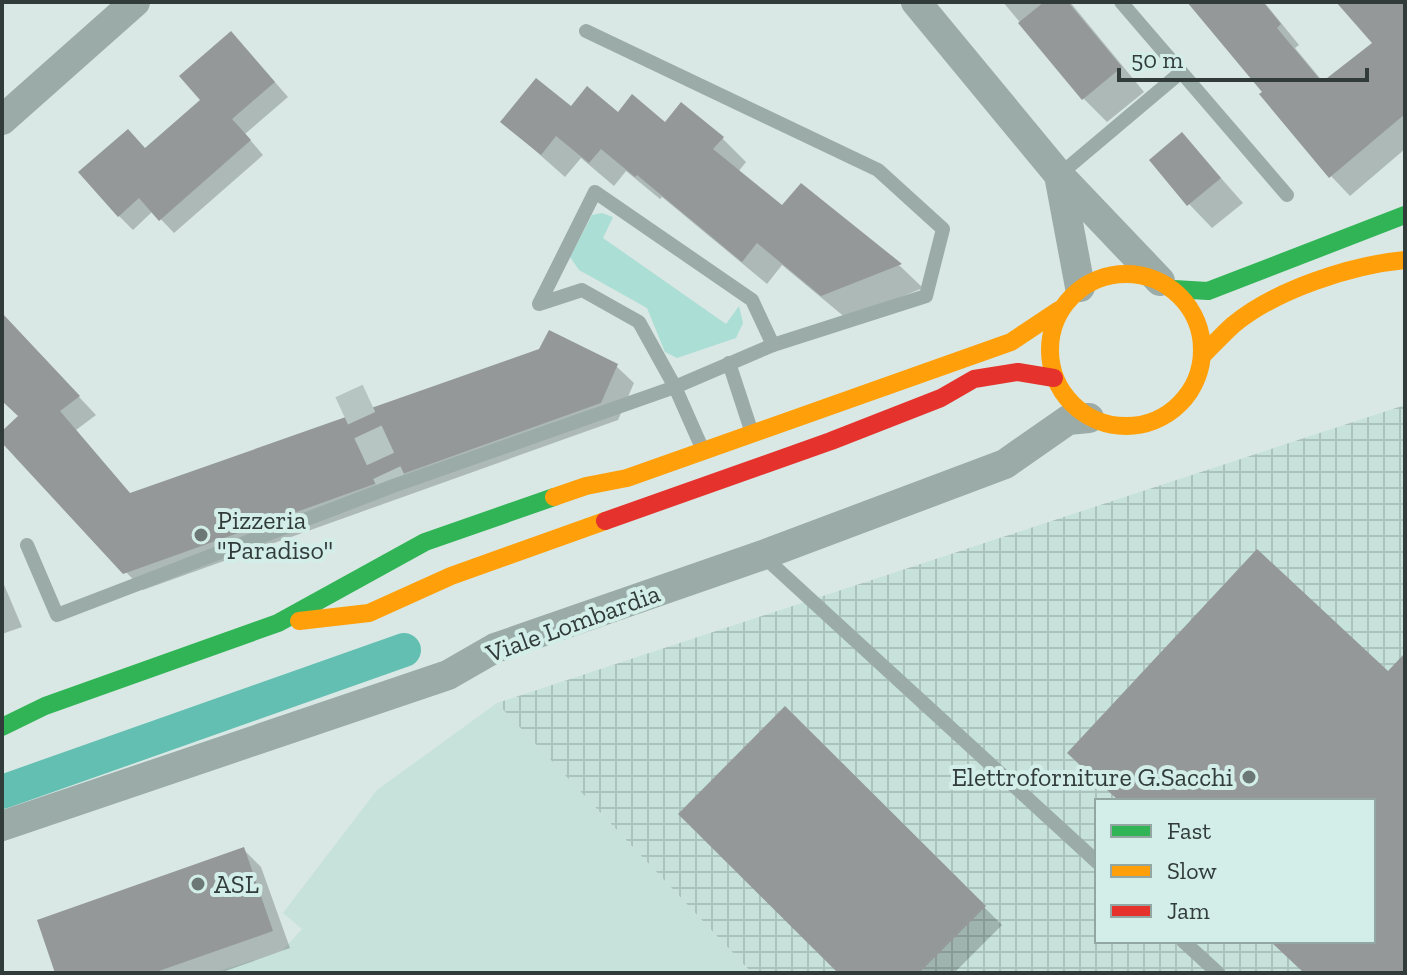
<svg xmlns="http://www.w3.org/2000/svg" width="1407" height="975" font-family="'Zilla Slab',serif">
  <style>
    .built { fill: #c7e1db }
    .industrial { fill: url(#industrial-grid); fill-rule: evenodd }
    .green { fill: #abded5 }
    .shadow { fill: #0003 }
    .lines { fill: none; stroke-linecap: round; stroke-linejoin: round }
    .canal { stroke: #63bfb2; stroke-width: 34 }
    .building { fill: #949898 }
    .street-tunnel { stroke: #b7c5c2; stroke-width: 30; stroke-dasharray: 30 15; stroke-linecap: butt }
    .lane { stroke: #9baba8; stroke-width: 14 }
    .street { stroke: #9baba8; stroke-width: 30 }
    .fast { stroke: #30b455; stroke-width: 18 }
    .slow { stroke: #ff9f0a; stroke-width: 18 }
    .jam { stroke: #e5322d; stroke-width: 18 }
    .poi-dot { fill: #6c7875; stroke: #d3eee8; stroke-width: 3 }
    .labels { text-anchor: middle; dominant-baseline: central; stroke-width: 8; stroke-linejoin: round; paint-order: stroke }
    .poi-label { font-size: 26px; fill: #313b39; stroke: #d3eee8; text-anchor: start }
    .street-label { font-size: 26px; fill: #313b39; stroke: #d3eee8 }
  </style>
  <defs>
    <pattern id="industrial-grid" width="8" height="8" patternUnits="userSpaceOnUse" patternTransform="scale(2)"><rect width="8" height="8" fill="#c7e1db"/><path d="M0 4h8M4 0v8" fill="none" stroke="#abc2bd"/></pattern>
  </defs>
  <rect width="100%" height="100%" fill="#d9e8e4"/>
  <!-- built -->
  <path class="built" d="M497,703L752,973H213L282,951L302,929L283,913L377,790Z"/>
  <!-- industrial -->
  <path class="industrial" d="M1405,405V973H752L497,703ZM1097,801H1373V941H1097Z"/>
  <!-- green -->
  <path class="green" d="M602,213L613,217L603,238L726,324L739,306L743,323L736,338L677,358L665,352L647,308L579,270L570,257L592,215Z"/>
  <!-- shadow -->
  <g class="shadow">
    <path d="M1003,2H1070L1144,92L1107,122L1084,99Z"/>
    <path d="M1190,2H1264L1299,45L1295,48L1324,83L1375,44L1339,2H1396L1405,13V149L1350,196L1331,176Z"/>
    <path d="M245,48L288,97L245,134L263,155L174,233L153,211L133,230L119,216L146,150L203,100Z"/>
    <path d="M571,109L618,114L722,138L746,162L738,172L782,208L801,185L900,266L923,288L847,319L782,265L767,284L662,197L660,199L626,171L614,186L581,158L565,177L503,122Z"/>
    <path d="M1182,134L1243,203L1212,228L1189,204Z"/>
    <path d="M2,315L96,415L76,430L131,495L616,366L634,383L618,420L143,590L2,440V433L21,416L2,398Z"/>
    <path d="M2,580L22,627L2,634Z"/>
    <path d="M785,709L1002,925L954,973H841Z"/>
    <path d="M243,849L261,867L290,948L220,973H58Z"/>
  </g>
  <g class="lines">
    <!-- canal -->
    <path class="canal" d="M2,792L404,650"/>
  </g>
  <!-- building -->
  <g class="building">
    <path d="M1044,2H1068L1122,67L1082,100L1018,23Z"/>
    <path d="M1187,2H1263L1281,24L1277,28L1322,82L1372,43L1336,2H1405V114L1329,178L1259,94L1262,92Z"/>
    <path d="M231,31L275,82L232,119L251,140L159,221L139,198L118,217L78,172L128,129L145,148L200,100L179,76Z"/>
    <path d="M536,78L571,106L587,86L618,112L632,94L665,122L681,102L724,137L713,149L782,205L801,183L902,264L821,296L757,243L742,262L637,175L635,177L601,149L589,163L556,136L541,155L500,122Z"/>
    <path d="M1182,132L1221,178L1187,206L1149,160Z"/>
    <path d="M2,313L80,396L60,411L130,493L539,349L549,330L618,364L601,403L123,574L2,443V431L18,416L2,401Z"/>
    <path d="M1257,549L1388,671L1405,653V973H1304L1270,941H1373V801H1119L1067,753Z"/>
    <path d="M785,706L986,906L919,973H838L678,814Z"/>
    <path d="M244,847L273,931L153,973H55L37,920Z"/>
  </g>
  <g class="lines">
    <!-- street-tunnel -->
    <path class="street-tunnel" d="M349,391L393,486"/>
    <!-- lane -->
    <g class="lane">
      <path d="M1121,2L1287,195"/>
      <path d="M586,31L878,170L943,229L926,296L773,345L675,387L702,448"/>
      <path d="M1059,175L1180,73"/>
      <path d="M729,363L751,430"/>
      <path d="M27,545L57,615L393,486L675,387L639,322L582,290L539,304L595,192L752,300L773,345"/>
      <path d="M763,556L1097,862"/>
      <path d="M1183,941L1218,973"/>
    </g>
    <!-- street -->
    <g class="street">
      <path d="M916,2L1059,175L1160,281"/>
      <path d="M2,120L135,2"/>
      <path d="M1059,175L1080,287"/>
      <path d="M2,826L448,675L495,648L763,555L1005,464L1068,420L1089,418"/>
    </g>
    <!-- fast -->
    <g class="fast">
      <path d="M1174,289L1208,291L1405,215"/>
      <path d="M2,727L45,706L278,623L425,542L554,497"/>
    </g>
    <!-- slow -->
    <g class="slow">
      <circle cx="1126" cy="350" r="76"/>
      <path d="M1202,356C1212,346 1222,335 1233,325C1275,290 1351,265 1405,260"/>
      <path d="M554,497L586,486L627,478L1011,342L1059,310"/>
      <path d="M299,621L369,613L451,576L605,521"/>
    </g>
    <!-- jam -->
    <path class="jam" d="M605,521L831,441L941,398L974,379L1018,372L1054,378"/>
  </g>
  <!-- markers -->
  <g class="poi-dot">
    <circle cx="201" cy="535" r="8"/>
    <circle cx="1249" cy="777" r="8"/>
    <circle cx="198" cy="884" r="8"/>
  </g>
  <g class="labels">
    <!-- poi labels -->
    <g class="poi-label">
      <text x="217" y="520">Pizzeria<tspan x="217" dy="30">"Paradiso"</tspan></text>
      <text x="1233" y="777" text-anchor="end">Elettroforniture G.Sacchi</text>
      <text x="214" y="884">ASL</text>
    </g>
    <!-- street labels -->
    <g class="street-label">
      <text transform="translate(573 623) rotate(-20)">Viale Lombardia</text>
    </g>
  </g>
  <!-- border -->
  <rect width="1407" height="975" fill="none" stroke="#313b39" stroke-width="8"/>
  <!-- legend -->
  <rect x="1095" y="799" width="280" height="144" fill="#d3eee8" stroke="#92a6a2" stroke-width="2"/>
  <rect x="1111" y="825" width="40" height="12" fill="#30b455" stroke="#92a6a2" stroke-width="2"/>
  <text x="1167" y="839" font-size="24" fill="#313b39">Fast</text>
  <rect x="1111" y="865" width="40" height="12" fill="#ff9f0a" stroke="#92a6a2" stroke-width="2"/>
  <text x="1167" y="879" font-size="24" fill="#313b39">Slow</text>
  <rect x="1111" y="905" width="40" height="12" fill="#e5322d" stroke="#92a6a2" stroke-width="2"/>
  <text x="1167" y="919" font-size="24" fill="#313b39">Jam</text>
  <!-- scale -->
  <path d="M1119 68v12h248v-12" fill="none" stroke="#313b39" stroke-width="4"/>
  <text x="1131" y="68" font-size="24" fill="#313b39" stroke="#d3eee8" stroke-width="6" paint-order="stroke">50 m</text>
</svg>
